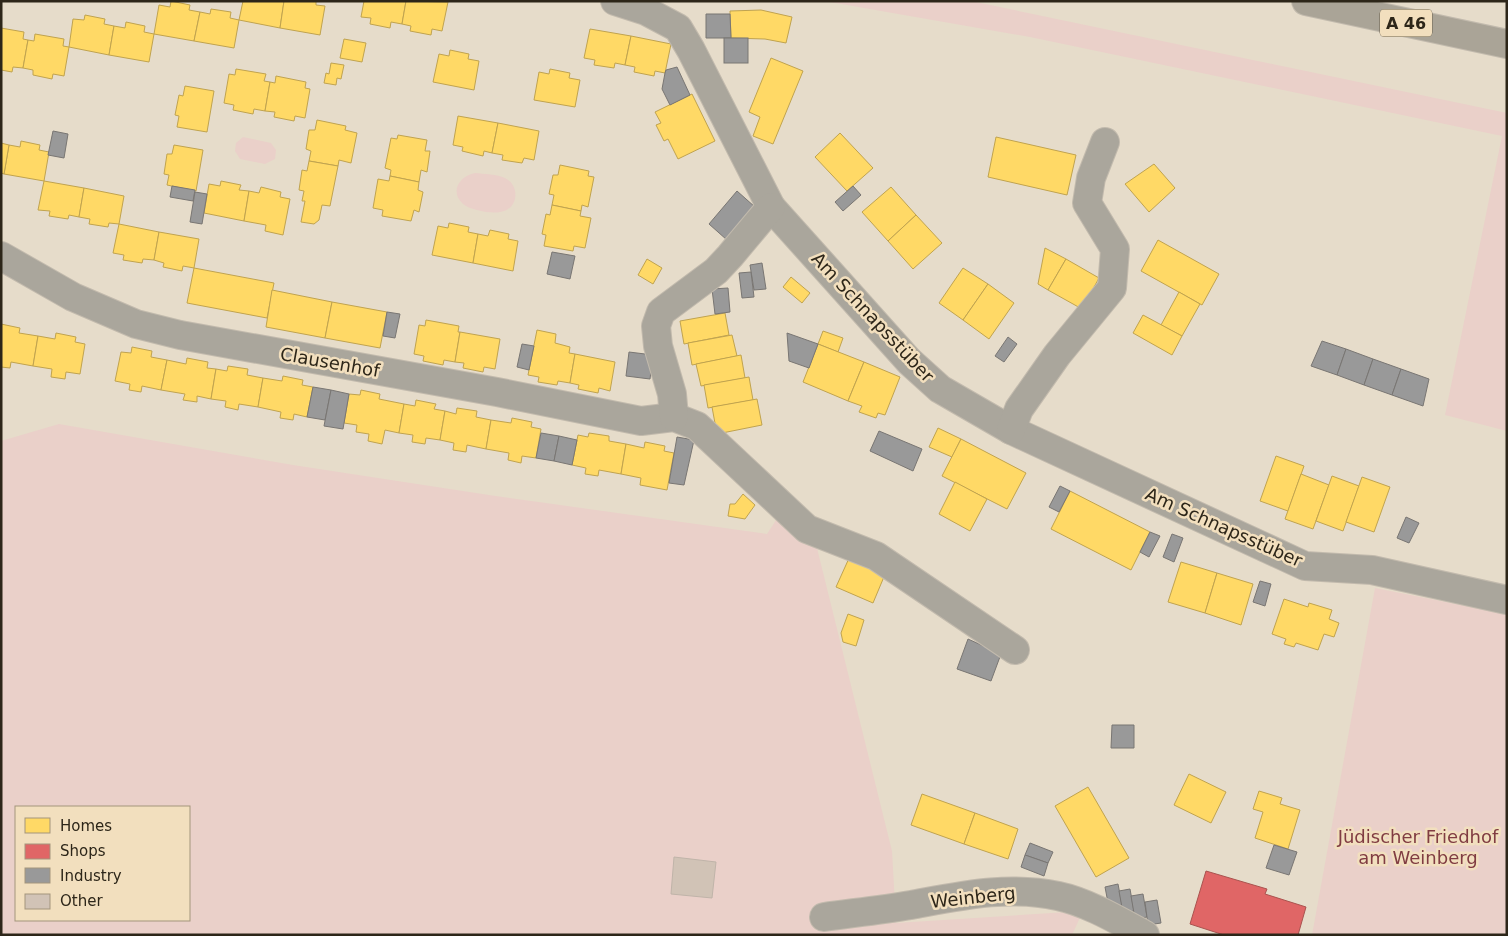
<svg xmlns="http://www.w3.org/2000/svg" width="1508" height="936" font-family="'DejaVu Sans',sans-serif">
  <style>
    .green { fill: #ead0c9; fill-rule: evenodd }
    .homes { fill: #ffd966; stroke: #c0a34f }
    .shops { fill: #e06666; stroke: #aa534f }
    .industry { fill: #999; stroke: #797673 }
    .building { fill: #d1c3b6; stroke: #c0b4a9 }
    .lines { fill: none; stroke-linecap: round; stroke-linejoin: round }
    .minor-casing { stroke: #c2baad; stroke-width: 30 }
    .highway-casing { stroke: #c2baad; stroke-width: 30 }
    .minor { stroke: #aaa69c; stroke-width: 28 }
    .highway { stroke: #aaa497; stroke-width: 28 }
    .labels { text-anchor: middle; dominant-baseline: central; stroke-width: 5; stroke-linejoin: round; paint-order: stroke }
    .shield { fill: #f2dfbe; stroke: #685e4a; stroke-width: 1 }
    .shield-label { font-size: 16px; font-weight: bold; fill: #2d2619 }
    .street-label { font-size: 18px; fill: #2d2619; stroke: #f2dfbe }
    .park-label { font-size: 18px; fill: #803c42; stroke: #f2dfbe }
  </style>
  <rect width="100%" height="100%" fill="#e6dcca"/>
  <!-- green -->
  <g class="green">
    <path d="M824,1H971L1507,113V431L1445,415L1502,136L1030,37Z"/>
    <path d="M243,137L271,143L276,150L275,159L265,164L240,159L235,151L236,143Z"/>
    <path d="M475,173C484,174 497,174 505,178C521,186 518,210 500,212C491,214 470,210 463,204C449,191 460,176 475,173Z"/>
    <path d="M59,424L293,465L489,495L767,534L780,514L816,544L892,851L896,923L1083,911L1072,935H1V441ZM16,807H189V920H16Z"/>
    <path d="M1375,588L1507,614V935H1312Z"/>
  </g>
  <!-- homes -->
  <g class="homes">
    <path d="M171,1L190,5L189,10L200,12L194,41L154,34L159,5L170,7Z"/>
    <path d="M243,1H284L280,28L239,20Z"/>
    <path d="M284,1H316V5L325,6L320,35L280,28Z"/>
    <path d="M364,1H406L402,24L391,22L390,28L370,24L371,18L361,17Z"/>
    <path d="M406,1L448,2L442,31L432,29L431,35L410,31L411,26L402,24Z"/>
    <path d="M211,9L231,12L230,18L239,20L234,48L194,41L200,12L210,14Z"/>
    <path d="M761,10L792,17L786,43L765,39L731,38L730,11Z"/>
    <path d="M85,15L105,19L104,24L114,26L109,55L69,47L73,19L84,20Z"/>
    <path d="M126,22L145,26L144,32L154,34L149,62L109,55L114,26L125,28Z"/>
    <path d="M1,28L24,32L23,39L28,40L23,68L13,67L12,72L1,70Z"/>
    <path d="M590,29L631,36L625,65L615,63L614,68L594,65L595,60L584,58Z"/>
    <path d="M35,34L64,39L63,46L69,47L64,76L53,74L52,79L33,75V70L23,68L28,40L34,41Z"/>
    <path d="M631,36L671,44L665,73L655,71L654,76L634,72L635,67L625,65Z"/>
    <path d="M344,39L366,43L362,62L340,58Z"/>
    <path d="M450,50L469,54L468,59L479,61L474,90L433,82L439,54L449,56Z"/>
    <path d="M771,58L803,71L773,144L753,136L760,117L749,112Z"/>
    <path d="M331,63L344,65L341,79L337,78L336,85L324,83L326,73L329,74Z"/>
    <path d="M236,69L266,74L264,81L270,82L265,111L254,109L253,114L233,110L234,105L224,103L229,74L235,75Z"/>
    <path d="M550,69L570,73L569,78L580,80L575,107L534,100L539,72L549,74Z"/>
    <path d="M276,76L306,82L305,88L310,89L305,118L295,116L294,121L274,117L275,112L265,111L270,82L275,83Z"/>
    <path d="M185,86L214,91L207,132L177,127L179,116L175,115L179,95L183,96Z"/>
    <path d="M692,94L715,141L678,159L668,139L664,141L656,125L661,123L655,112Z"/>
    <path d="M458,116L498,123L492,153L484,151L483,156L462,151L463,147L453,145Z"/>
    <path d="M317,120L346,126L345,130L357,133L351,163L339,160L338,166L309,161L311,151L306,149L309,130H315Z"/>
    <path d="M498,123L539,131L534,160L524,158L522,163L502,160L503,155L492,153Z"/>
    <path d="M840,133L873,168L847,191L815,157Z"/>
    <path d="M398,135L427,140L425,151H430L427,172L421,170L419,182L390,176L391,170L385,168L391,138L397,139Z"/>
    <path d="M996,137L1076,155L1067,195L988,177Z"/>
    <path d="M21,141L40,145L39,150L49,152L44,181L4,174L9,145L20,147Z"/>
    <path d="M1,143L9,145L4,174L1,173Z"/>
    <path d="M174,145L203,150L196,191L167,185L169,175L164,174L167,154H172Z"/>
    <path d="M309,161L338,166L330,206L322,205L319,220L314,224L301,222L305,201H302L304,191L299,190L302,170L307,171Z"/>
    <path d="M1154,164L1175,188L1149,212L1125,184Z"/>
    <path d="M560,165L589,171L588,176L594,177L588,207L582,205L581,211L552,205L554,195L549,194L553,175H558Z"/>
    <path d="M390,176L419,182L418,190L423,192L419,212L414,210L411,221L382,216L383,210L373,208L378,179L389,181Z"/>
    <path d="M44,181L84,188L79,217L69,215L68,219L49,216L50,211L38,210Z"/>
    <path d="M221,181L241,185L239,190L249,191L244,221L204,213L209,184L220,186Z"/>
    <path d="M261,187L281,192L280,197L290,199L283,235L265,231L266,225L244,221L249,191L259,193Z"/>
    <path d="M891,187L916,215L888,241L862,212Z"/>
    <path d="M84,188L124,196L119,224L109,223L108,227L89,224L90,219L79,217Z"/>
    <path d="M552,205L581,211L580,216L591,218L585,248L574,246L573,251L544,246L546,235L542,234L546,214L550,215Z"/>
    <path d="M916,215L942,243L913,269L888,241Z"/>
    <path d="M449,223L469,227L468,232L478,234L473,263L432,255L438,226L448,228Z"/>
    <path d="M119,224L159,232L154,260L143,259L142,263L123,260L124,255L113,253Z"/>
    <path d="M490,230L509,234L508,239L518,241L513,271L473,263L478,234L488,236Z"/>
    <path d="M159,232L199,239L194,268L183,266L182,271L163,267L164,263L154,260Z"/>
    <path d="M1158,240L1219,274L1202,305L1141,271Z"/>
    <path d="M1045,248L1066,259L1048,290L1038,284Z"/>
    <path d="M647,259L662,268L653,284L638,275Z"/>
    <path d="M1066,259L1099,278L1082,309L1048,290Z"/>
    <path d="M194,268L274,283L267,318L187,303Z"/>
    <path d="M963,268L988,284L963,320L939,303Z"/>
    <path d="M791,277L810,293L802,303L783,287Z"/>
    <path d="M988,284L1014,303L989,339L963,320Z"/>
    <path d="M272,290L332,302L325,338L266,327Z"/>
    <path d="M1179,292L1200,304L1182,336L1161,325Z"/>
    <path d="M332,302L387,312L380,348L325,338Z"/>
    <path d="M725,313L729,335L684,344L680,321Z"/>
    <path d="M1143,315L1182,336L1172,355L1133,333Z"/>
    <path d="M426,320L459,326L458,332H460L455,362L444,360L443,365L423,361L424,356L414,354L419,325L425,326Z"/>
    <path d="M1,324L20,328L19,333L38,336L33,366L11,362L10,368L1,367Z"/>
    <path d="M537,330L556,334L555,343L570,347L569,353L575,354L570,383L558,381L557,385L538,382L539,377L528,375Z"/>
    <path d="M823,331L843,338L838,352L818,344Z"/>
    <path d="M460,332L500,339L495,369L484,367L483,372L463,368L464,363L455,362Z"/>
    <path d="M56,333L76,337L75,342L85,344L80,374L66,372L65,379L51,377L52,369L33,366L38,336L55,339Z"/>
    <path d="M732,335L737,356L692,365L688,343Z"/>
    <path d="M818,344L864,362L848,401L803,382Z"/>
    <path d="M132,347L152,351L151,357L167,360L161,390L142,386L141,392L129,390L130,384L115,381L121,352L131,353Z"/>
    <path d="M575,354L615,362L610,391L599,388L598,393L578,389L579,385L570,383Z"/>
    <path d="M741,355L745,378L701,386L696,364Z"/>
    <path d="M187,358L208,362L207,368L216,369L211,399L197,396V402L183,400L185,394L161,390L167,360L186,364Z"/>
    <path d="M864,362L900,377L885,415L878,413L876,418L859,412L862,406L848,401Z"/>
    <path d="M228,366L248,369L247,375L263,378L258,407L239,404L238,410L225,407L226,401L211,399L216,369L227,371Z"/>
    <path d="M283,376L303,380L302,385L313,387L307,417L294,414L293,420L280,418L281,412L258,407L263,378L282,381Z"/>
    <path d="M749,377L753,400L708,408L704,385Z"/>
    <path d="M361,390L380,394L379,399L404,404L399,433L385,430L382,444L368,441L369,434L356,432L357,425L344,423L349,394L360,395Z"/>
    <path d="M757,399L762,425L717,434L712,407Z"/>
    <path d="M416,400L436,404L434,409L445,411L440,440L426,438L425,444L412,442L413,435L399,433L404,404L415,406Z"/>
    <path d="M457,408L477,411L476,417L491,420L486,449L467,445L466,452L453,450L454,443L440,440L445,411L456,414Z"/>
    <path d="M512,418L532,422L531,427L541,429L536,458L522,456L521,463L508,460L509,453L486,449L491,420L511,423Z"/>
    <path d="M938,428L961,439L952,457L929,447Z"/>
    <path d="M589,433L609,436V441L626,444L621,474L599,470L598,476L585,474L586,468L572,465L578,435L588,437Z"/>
    <path d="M961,439L1026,473L1007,509L942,476Z"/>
    <path d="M645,442L665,446L664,451L674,453L667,490L640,485L641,478L621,474L626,444L644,448Z"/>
    <path d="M1276,456L1304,466L1288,511L1260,501Z"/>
    <path d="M1301,474L1329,485L1313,529L1285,519Z"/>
    <path d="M1332,476L1359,486L1343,531L1316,521Z"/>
    <path d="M1362,477L1390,487L1374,532L1346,522Z"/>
    <path d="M955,482L987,499L970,531L939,514Z"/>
    <path d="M1070,491L1150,532L1131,570L1051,529Z"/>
    <path d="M743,494L755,505L745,519L728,516L730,504H735Z"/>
    <path d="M850,556L886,572L873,603L836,587Z"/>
    <path d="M1181,562L1217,573L1205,613L1168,602Z"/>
    <path d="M1217,573L1253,584L1241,625L1205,613Z"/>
    <path d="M1284,599L1308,607L1309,603L1332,610L1329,619L1339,623L1334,637L1324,634L1318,650L1296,643L1294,647L1284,644L1286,639L1272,634Z"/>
    <path d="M848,614L864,620L856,646L843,642L841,633Z"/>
    <path d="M1189,774L1226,792L1211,823L1174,805Z"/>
    <path d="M1088,787L1129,858L1096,877L1055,806Z"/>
    <path d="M1259,791L1282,798L1280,804L1300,810L1288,849L1255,838L1263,812L1253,809Z"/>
    <path d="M922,794L975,813L964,844L911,825Z"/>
    <path d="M975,813L1018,829L1008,859L964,844Z"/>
  </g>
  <!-- shops -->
  <path class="shops" d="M1206,871L1267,889L1265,894L1306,907L1298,935H1224L1190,924Z"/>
  <!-- industry -->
  <g class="industry">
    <path d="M706,14H730L731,38H706Z"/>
    <rect x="724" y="38" width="24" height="25"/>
    <path d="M677,67L690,95L670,105L662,89L665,73L666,70Z"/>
    <path d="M53,131L68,134L64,158L48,155Z"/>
    <path d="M172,186L195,190L193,201L170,197Z"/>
    <path d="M853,186L861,195L843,211L835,202Z"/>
    <path d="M737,191L755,207L727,240L709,224Z"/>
    <path d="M195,192L207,194L202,224L190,222Z"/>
    <path d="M552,252L575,256L570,279L547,274Z"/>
    <path d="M762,263L766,289L754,290L750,265Z"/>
    <path d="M751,272L754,297L742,298L739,273Z"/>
    <path d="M728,288L730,312L715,314L712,289Z"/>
    <path d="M387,312L400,314L395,338L383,336Z"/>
    <path d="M787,333L818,344L809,368L789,361Z"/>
    <path d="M1008,337L1017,344L1004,362L995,356Z"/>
    <path d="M1322,341L1346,349L1337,375L1311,366Z"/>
    <path d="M522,344L534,346L529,370L517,367Z"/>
    <path d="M1346,349L1373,359L1364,385L1337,375Z"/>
    <path d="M629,352L653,355L650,379L626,376Z"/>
    <path d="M1373,359L1401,369L1392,395L1364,385Z"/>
    <path d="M1401,369L1429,379L1423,406L1392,395Z"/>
    <path d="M313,387L331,390L325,420L307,417Z"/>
    <path d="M331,390L349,394L343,429L324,426Z"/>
    <path d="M879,431L922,449L913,471L870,451Z"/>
    <path d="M541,433L559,436L554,461L536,458Z"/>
    <path d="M559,436L577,440L572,465L554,461Z"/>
    <path d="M677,437L694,440L684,485L669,483Z"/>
    <path d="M1060,486L1070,491L1059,512L1049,507Z"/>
    <path d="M1406,517L1419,523L1409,543L1397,538Z"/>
    <path d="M1150,532L1160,536L1149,557L1140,552Z"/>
    <path d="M1172,534L1183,538L1174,562L1163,557Z"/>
    <path d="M1260,581L1271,584L1265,606L1253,602Z"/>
    <path d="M968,639L1001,654L991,681L957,669Z"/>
    <path d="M1112,725H1134V748H1111Z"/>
    <path d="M1030,843L1053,852L1048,863L1025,855Z"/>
    <path d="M1274,845L1297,852L1289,875L1266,868Z"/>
    <path d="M1025,855L1048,863L1044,876L1021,867Z"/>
    <path d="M1118,884L1122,905L1109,908L1105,887Z"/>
    <path d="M1130,889L1134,911L1123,913L1119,891Z"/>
    <path d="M1143,894L1147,917L1135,919L1131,896Z"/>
    <path d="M1157,900L1161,923L1148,925L1145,902Z"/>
  </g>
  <!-- building -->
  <path class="building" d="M674,857L716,862L712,898L671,894Z"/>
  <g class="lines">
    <!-- minor casing -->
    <g class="minor-casing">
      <g id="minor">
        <path d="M615,1L646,11L678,28L691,50L771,207L909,361L940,389L1011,430L1305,566L1372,570L1507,600"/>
        <path d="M1,256L73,297L136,324L180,335L497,392L641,421L674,417L697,426L807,529L876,556L1015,650"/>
        <path d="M674,417L672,394L658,346L656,326L661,312L716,271L730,256L771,207"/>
        <path d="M1011,430L1019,409L1057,355L1112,288L1115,249L1087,203L1091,178L1105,142"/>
        <path d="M824,917C853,913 882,910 911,905C960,896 1008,885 1058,896C1087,902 1119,921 1145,935"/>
      </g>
    </g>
    <!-- highway casing -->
    <g class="highway-casing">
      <path id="highway" d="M1306,1L1507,44"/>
    </g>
    <!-- minor -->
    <use href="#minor" class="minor"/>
    <!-- highway -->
    <use href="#highway" class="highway"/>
  </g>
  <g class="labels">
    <!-- shield labels -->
    <rect class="shield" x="1380" y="9.5" width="52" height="27" rx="4"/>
    <g class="shield-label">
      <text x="1406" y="23">A 46</text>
    </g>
    <!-- street labels -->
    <g class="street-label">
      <text transform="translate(873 317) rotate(47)">Am Schnapsstüber</text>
      <text transform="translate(330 362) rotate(10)">Clausenhof</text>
      <text transform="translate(1224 527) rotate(24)">Am Schnapsstüber</text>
      <text transform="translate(973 897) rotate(-6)">Weinberg</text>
    </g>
    <!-- park labels -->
    <g class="park-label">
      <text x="1418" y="836">Jüdischer Friedhof<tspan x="1418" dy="21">am Weinberg</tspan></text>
    </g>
  </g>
  <!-- border -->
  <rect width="1508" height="936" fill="none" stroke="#2d2619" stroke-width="5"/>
  <!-- legend -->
  <rect x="15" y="806" width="175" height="115" fill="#f2dfbe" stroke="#a3957c"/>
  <rect x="25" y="818" width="25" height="15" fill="#ffd966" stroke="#a3957c"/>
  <text x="60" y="831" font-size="15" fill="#2d2619">Homes</text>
  <rect x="25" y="844" width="25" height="15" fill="#e06666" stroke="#a3957c"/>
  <text x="60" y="856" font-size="15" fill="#2d2619">Shops</text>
  <rect x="25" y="868" width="25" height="15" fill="#999999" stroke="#a3957c"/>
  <text x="60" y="881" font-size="15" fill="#2d2619">Industry</text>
  <rect x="25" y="894" width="25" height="15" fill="#d1c3b6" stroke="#a3957c"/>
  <text x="60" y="906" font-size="15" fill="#2d2619">Other</text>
</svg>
